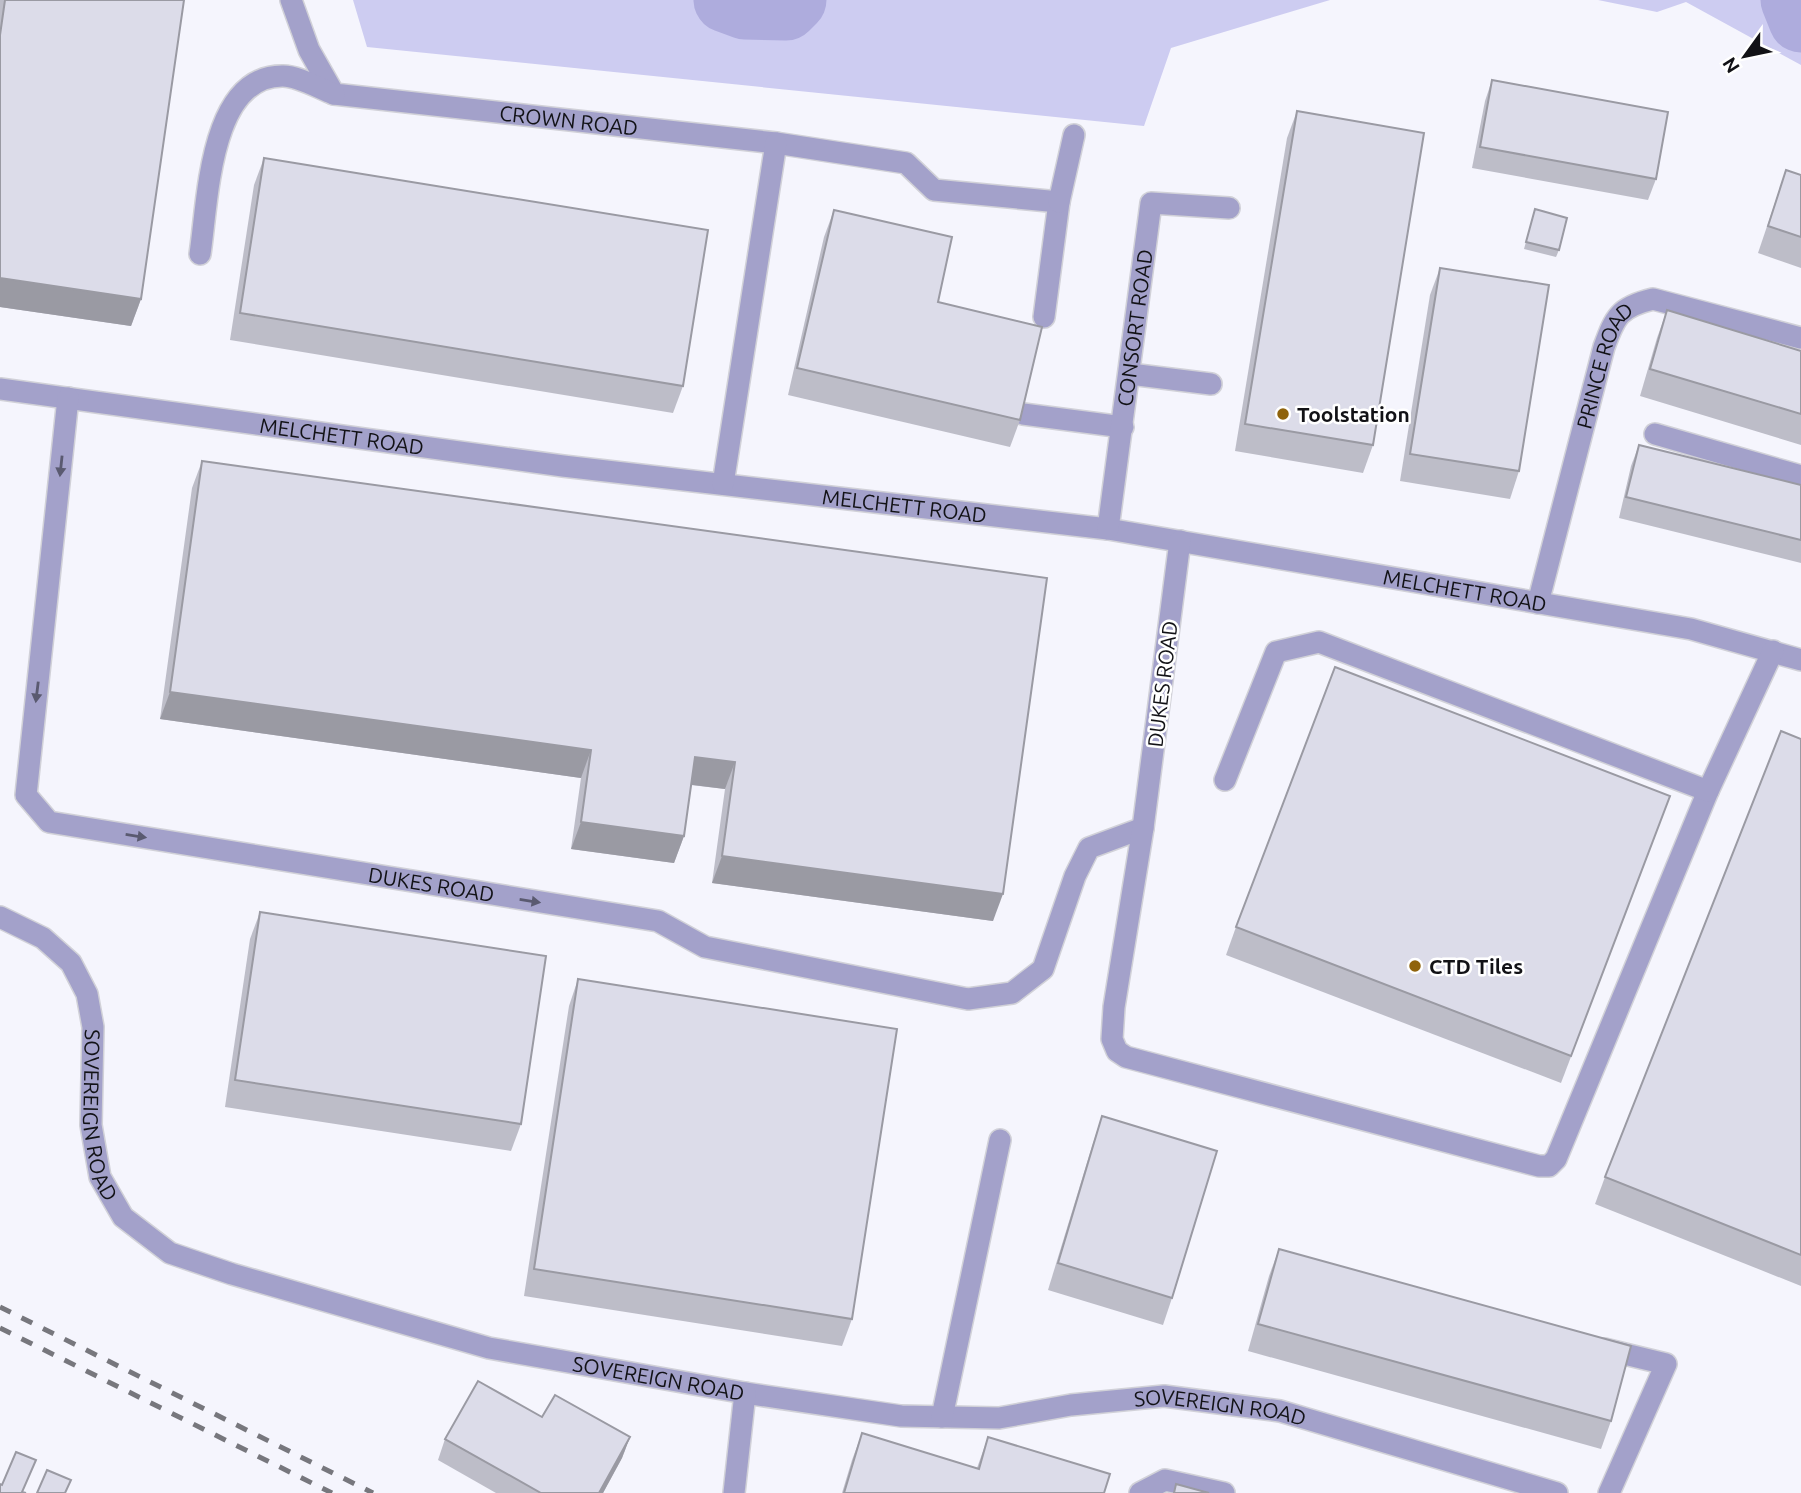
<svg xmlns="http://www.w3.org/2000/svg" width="1801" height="1493" font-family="Ubuntu,sans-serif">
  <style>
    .green { fill: #cdccf1 }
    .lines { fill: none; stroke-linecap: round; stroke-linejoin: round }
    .river { stroke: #aeacdd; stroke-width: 65 }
    .minor-casing { stroke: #d1d1d8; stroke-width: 24 }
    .minor { stroke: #a3a1ca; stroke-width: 21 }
    .rail { stroke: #77777d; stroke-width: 5; stroke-dasharray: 12 12; stroke-linecap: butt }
    .wall { fill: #bdbdc8 }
    .shaded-wall { fill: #9a9aa3 }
    .building { fill: #dcdce9; stroke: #9a9aa3; stroke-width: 2 }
    .oneway { fill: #5a5a70 }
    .poi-dot { fill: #8f630c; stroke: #fff; stroke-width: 2.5 }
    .labels { text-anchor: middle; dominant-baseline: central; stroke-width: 5; stroke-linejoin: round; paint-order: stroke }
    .street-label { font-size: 21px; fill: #121216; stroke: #fff }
    .poi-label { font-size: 21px; font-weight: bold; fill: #121216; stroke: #fff; text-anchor: start }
  </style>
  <rect width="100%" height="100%" fill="#f5f5fd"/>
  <!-- green -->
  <g class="green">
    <path d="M353,0H1330L1171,48L1144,126L367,47Z"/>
    <path d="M1598,0H1801V65L1686,2L1657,12Z"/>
  </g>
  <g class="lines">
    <!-- river -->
    <g class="river">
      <path d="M726,0L745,7L786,8L794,0"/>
      <path d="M1793,0L1801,20"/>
    </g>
    <!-- minor casing -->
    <g class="minor-casing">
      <g id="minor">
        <path id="s1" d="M291,0L309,50L334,94L776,143L906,163L934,190L1059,202L1044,317"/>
        <path d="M1059,202L1074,135"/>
        <path d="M200,254C208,202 209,75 283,76C299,76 320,89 334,94"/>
        <path d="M1130,374L1211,384"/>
        <path id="s2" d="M0,389L563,466L1108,529L1691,629L1801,660"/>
        <path id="s3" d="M68,398L26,795L49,822L658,921L705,947L968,999L1012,993L1043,969L1075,876L1089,848L1143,828"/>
        <path d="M1023,414L1123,427"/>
        <path d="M1655,434L1801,476"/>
        <path d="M723,484L776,143"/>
        <path id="s4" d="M1108,529L1151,203L1229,208"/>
        <path d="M1180,541L1143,828L1114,1007L1112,1039L1117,1051L1126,1057L1539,1166H1549L1556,1159L1708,791"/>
        <path id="s5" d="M1538,603L1604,347C1615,317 1619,307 1653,299L1801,338"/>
        <path d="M1225,780L1276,652L1319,642L1708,791L1773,651"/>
        <path id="s6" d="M0,917L43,938L71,963L87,994L93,1027L91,1125L100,1177L123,1217L170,1253L232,1274L489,1348L745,1393L901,1416L999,1418L1071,1405L1164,1396L1280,1411L1557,1493"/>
        <path d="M1604,1349L1666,1364L1609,1493"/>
        <path d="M942,1417L1000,1140"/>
        <path d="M734,1493L745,1393"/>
        <path d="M1140,1493L1165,1480L1224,1493"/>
      </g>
    </g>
    <!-- minor -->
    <use href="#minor" class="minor"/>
    <!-- rail -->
    <g class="rail">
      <path d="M0,1307L373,1493"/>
      <path d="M0,1328L332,1493"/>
    </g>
  </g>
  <!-- wall -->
  <g class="wall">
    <path d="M0,0H184L141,299L131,326L0,307Z"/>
    <path d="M1492,80L1656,179L1648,200L1472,168L1485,101Z"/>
    <path d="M1297,111L1373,445L1363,473L1235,451L1287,138Z"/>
    <path d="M264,158L683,386L673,413L230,340L254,185Z"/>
    <path d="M1786,170L1801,175V268L1758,253Z"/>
    <path d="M1535,209L1559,250L1556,257L1524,249Z"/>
    <path d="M834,210L938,302L1020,420L1010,447L788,395L824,237Z"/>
    <path d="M1440,268L1519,471L1510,499L1400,481L1430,295Z"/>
    <path d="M1667,310L1801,351V445L1640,396L1657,338Z"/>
    <path d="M1639,445L1801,485V563L1619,518L1631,466Z"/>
    <path d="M202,461L1047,578L993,921L712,883L725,789L691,785L684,836L674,863L571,849L581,778L160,719L192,488Z"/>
    <path d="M1801,739V1286L1595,1204L1605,1177Z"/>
    <path d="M1660,823L1561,1083L1226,955L1236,927Z"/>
    <path d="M260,912L521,1124L511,1151L225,1107L250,939Z"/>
    <path d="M578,979L852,1319L842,1346L524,1296L569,1006Z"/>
    <path d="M1102,1116L1172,1298L1163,1325L1048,1290L1093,1143Z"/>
    <path d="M1279,1249L1611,1421L1601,1449L1248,1351L1269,1276Z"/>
    <path d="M542,1417L630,1437L622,1458L603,1493H496L438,1460L445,1439Z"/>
    <path d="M862,1433L977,1468L988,1437L1104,1493H842L852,1460Z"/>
  </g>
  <!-- shaded-wall -->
  <g class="shaded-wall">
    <path d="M0,278L141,299L131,326L0,307Z"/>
    <path d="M170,692L591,750L581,778L160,719Z"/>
    <path d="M695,757L735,762L725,789L685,784Z"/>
    <path d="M581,822L684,836L674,863L571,849Z"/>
    <path d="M722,856L1003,894L993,921L712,883Z"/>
    <path d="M630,1437L622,1458L603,1493H599Z"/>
  </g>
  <!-- building -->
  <g class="building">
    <path d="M5,0H184L141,299L0,278V35Z"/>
    <path d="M1492,80L1668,112L1656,179L1480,147Z"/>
    <path d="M1297,111L1424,133L1373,445L1245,424Z"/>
    <path d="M264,158L708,230L683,386L240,313Z"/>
    <path d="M1786,170L1801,175V237L1768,226Z"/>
    <path d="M1535,209L1567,218L1559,250L1526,242Z"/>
    <path d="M834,210L952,237L938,302L1042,327L1020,420L797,368Z"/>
    <path d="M1440,268L1549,285L1519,471L1410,454Z"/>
    <path d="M1667,310L1801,351V414L1650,369Z"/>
    <path d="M1639,445L1801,485V540L1626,497Z"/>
    <path d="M202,461L1047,578L1003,894L722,856L735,762L695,757L684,836L581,822L591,750L170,692Z"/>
    <path d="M1335,667L1670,796L1571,1056L1236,927Z"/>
    <path d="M1781,731L1801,739V1255L1605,1177Z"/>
    <path d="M260,912L546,956L521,1124L235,1080Z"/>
    <path d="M578,979L897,1029L852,1319L534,1269Z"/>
    <path d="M1102,1116L1217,1151L1172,1298L1058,1263Z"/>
    <path d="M1279,1249L1631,1346L1611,1421L1258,1324Z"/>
    <path d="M478,1381L542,1417L555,1395L630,1437L599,1493H541L445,1439Z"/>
    <path d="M862,1433L979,1469L988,1437L1110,1474L1104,1493H844Z"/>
    <path d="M16,1452L36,1460L22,1492L26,1493H0V1484L2,1485Z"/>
    <path d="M47,1470L71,1480L65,1493H37Z"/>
    <path d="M1176,1484L1209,1493H1174Z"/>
  </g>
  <!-- one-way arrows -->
  <defs><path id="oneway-solid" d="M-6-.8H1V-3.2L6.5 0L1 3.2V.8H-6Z" transform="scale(1.75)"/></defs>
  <g class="oneway">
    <use href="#oneway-solid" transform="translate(61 466) rotate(96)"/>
    <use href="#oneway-solid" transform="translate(37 692) rotate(97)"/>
    <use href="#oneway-solid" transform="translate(136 836) rotate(9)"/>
    <use href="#oneway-solid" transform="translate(530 901) rotate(9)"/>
  </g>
  <!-- markers -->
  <g class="poi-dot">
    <circle cx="1283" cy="414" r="7"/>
    <circle cx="1415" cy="966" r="7"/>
  </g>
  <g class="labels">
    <!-- street labels -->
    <g class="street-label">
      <text stroke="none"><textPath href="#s1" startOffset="340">CROWN ROAD</textPath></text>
      <text stroke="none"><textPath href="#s4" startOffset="203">CONSORT ROAD</textPath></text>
      <text stroke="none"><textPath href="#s5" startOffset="247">PRINCE ROAD</textPath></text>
      <text stroke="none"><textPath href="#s2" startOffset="345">MELCHETT ROAD</textPath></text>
      <text stroke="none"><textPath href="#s2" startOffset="912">MELCHETT ROAD</textPath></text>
      <text stroke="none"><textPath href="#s2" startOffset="1479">MELCHETT ROAD</textPath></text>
      <text transform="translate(1162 684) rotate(-83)">DUKES ROAD</text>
      <text stroke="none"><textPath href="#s3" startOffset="822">DUKES ROAD</textPath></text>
      <text stroke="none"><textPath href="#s6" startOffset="243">SOVEREIGN ROAD</textPath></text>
      <text stroke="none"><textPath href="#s6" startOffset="915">SOVEREIGN ROAD</textPath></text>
      <text stroke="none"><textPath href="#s6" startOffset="1482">SOVEREIGN ROAD</textPath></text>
    </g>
    <!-- poi labels -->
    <g class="poi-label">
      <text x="1297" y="414">Toolstation</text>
      <text x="1429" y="966">CTD Tiles</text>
    </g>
  </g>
  <!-- north arrow -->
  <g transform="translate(1745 56) rotate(237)" stroke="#ffffff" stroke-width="5" paint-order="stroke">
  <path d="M0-5L12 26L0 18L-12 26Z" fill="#121216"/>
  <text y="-10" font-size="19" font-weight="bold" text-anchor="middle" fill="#121216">N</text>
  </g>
</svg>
